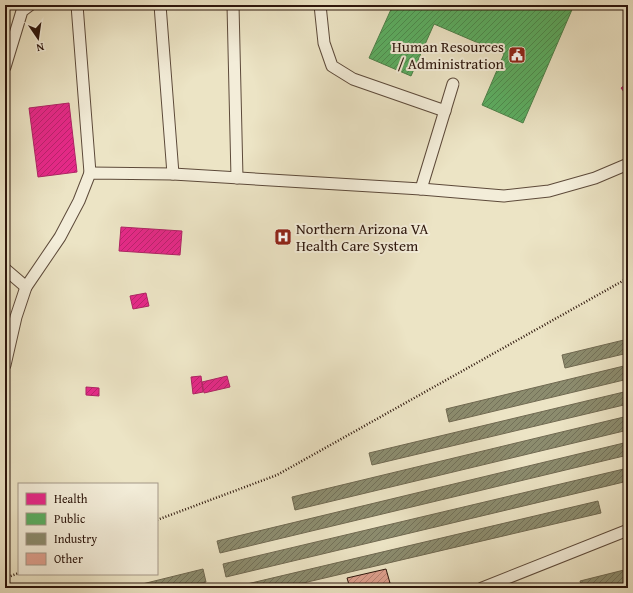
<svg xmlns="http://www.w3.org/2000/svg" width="633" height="593" font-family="'Gentium Book Plus',serif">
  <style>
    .health { fill: url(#health-hatch); stroke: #af2364 }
    .public { fill: url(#public-hatch); stroke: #4c8048 }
    .industry { fill: url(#industry-hatch); stroke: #706951 }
    .building { fill: url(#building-hatch); stroke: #2d160c }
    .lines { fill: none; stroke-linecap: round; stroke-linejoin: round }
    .service-casing { stroke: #5d4a3a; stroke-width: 13 }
    .path { stroke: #2d160c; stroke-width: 2.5; stroke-dasharray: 1 2; stroke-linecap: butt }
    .service { stroke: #f3edd9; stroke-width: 11 }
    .labels { text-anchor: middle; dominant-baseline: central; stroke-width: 4; stroke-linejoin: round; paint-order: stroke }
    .poi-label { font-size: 15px; fill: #2d160c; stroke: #f3edd9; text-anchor: end }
  </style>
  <defs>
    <pattern id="health-hatch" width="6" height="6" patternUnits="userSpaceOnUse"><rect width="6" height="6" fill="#e7298a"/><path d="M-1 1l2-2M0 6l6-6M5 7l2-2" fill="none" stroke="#bc226f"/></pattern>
    <pattern id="public-hatch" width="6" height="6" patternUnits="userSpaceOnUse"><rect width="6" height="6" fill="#5aae61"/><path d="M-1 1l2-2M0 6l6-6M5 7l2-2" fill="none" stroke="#4b8d4e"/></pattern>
    <pattern id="industry-hatch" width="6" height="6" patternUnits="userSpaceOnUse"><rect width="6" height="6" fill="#8c8c6e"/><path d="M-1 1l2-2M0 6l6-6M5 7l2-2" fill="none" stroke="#737159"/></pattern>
    <pattern id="building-hatch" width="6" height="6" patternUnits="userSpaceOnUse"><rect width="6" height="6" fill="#dfa18f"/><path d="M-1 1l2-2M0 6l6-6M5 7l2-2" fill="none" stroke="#b58273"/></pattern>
  </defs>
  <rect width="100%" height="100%" fill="#ece4c5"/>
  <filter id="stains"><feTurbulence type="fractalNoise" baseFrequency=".005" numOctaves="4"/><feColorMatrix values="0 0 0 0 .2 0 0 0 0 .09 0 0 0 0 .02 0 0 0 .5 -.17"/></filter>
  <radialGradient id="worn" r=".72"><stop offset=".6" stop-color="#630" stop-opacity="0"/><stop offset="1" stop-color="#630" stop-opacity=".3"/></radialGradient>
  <!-- health -->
  <g class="health">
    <path d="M628,83V97L621,88Z"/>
    <path d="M69,103L77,172L38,177L29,108Z"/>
    <path d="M121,227L182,231L180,255L119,251Z"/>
    <path d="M146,293L149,306L133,309L130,296Z"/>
    <path d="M201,376L203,392L193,394L191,377Z"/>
    <path d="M227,376L230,387L204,393L202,382Z"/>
    <path d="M86,387L99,388V396L86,395Z"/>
  </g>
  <!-- public -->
  <path class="public" d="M393,5H574L523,123L482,105L504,54L434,24L411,76L369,58Z"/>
  <!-- industry -->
  <g class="industry">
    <path d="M628,339V353L565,368L562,355Z"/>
    <path d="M628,365V379L449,422L446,409Z"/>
    <path d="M628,391V404L372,465L369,453Z"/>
    <path d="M628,416V430L295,510L292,497Z"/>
    <path d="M628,442V455L220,553L217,541Z"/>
    <path d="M628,468V481L226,577L223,564Z"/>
    <path d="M598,501L601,513L282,588H230Z"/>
    <path d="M203,569L206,582L179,588H126Z"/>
    <path d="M628,569V582L605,588H582L580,581Z"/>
  </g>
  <!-- building -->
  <path class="building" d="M386,569L390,583L371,588H350L347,578Z"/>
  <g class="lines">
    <!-- service casing -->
    <g class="service-casing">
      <g id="service">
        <path d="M77,5L90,173"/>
        <path d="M160,5L173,174"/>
        <path d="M233,5L237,178"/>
        <path d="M320,5L324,43L332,66L353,79L445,111"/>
        <path d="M5,67L22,11L30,5"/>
        <path d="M421,189L453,84"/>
        <path d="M5,269L26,287L60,237L79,201L90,173L173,174L421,189L504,196L549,191L595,178L628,164"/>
        <path d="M5,365L16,317L26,287"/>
        <path d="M482,588L628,530"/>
      </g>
    </g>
    <!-- path -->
    <g class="path">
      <path d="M157,520L277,475L628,278"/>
      <path d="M5,578L19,573"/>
    </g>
    <!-- service -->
    <use href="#service" class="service"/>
  </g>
  <!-- icons -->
  <defs>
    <g id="civic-square" transform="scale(0.9)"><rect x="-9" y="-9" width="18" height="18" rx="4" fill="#8f2418" stroke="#f3edd9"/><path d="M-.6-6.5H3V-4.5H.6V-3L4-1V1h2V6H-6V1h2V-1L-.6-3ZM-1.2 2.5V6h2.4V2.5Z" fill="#fff"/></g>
    <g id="hospital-square" transform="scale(0.9)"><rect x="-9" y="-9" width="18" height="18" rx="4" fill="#8f2418" stroke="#f3edd9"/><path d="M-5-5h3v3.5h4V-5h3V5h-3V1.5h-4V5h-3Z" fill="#fff"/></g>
  </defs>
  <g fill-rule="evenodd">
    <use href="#civic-square" x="517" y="55"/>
    <use href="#hospital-square" x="283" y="237"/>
  </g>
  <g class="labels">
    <!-- poi labels -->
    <g class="poi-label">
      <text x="504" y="46">Human Resources<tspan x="504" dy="17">/ Administration</tspan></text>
      <text x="296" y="228" text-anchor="start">Northern Arizona VA<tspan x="296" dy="17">Health Care System</tspan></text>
    </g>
  </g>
  <!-- margin -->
  <rect width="633" height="593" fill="none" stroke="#ece4c5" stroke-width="20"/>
  <rect x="6" y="6" width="621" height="581" fill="none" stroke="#2d160c" stroke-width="2"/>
  <rect x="10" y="10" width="613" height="573" fill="none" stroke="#2d160c"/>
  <!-- legend -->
  <rect x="18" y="483" width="140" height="92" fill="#f3edd9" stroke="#a49787"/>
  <rect x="26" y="493" width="20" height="12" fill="#e7298a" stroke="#a49787"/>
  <text x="54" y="503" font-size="12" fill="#2d160c">Health</text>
  <rect x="26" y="513" width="20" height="12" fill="#5aae61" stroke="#a49787"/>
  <text x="54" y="523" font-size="12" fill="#2d160c">Public</text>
  <rect x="26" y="533" width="20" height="12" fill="#8c8c6e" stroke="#a49787"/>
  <text x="54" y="543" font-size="12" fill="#2d160c">Industry</text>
  <rect x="26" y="553" width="20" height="12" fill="#dfa18f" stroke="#a49787"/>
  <text x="54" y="563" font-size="12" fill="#2d160c">Other</text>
  <!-- north arrow -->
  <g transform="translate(38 38) rotate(167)" stroke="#f3edd9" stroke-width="3" paint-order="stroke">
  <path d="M0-3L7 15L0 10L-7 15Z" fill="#2d160c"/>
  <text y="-6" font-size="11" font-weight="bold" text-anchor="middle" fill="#2d160c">N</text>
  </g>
  <rect width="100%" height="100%" filter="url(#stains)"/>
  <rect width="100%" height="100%" fill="url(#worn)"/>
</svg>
